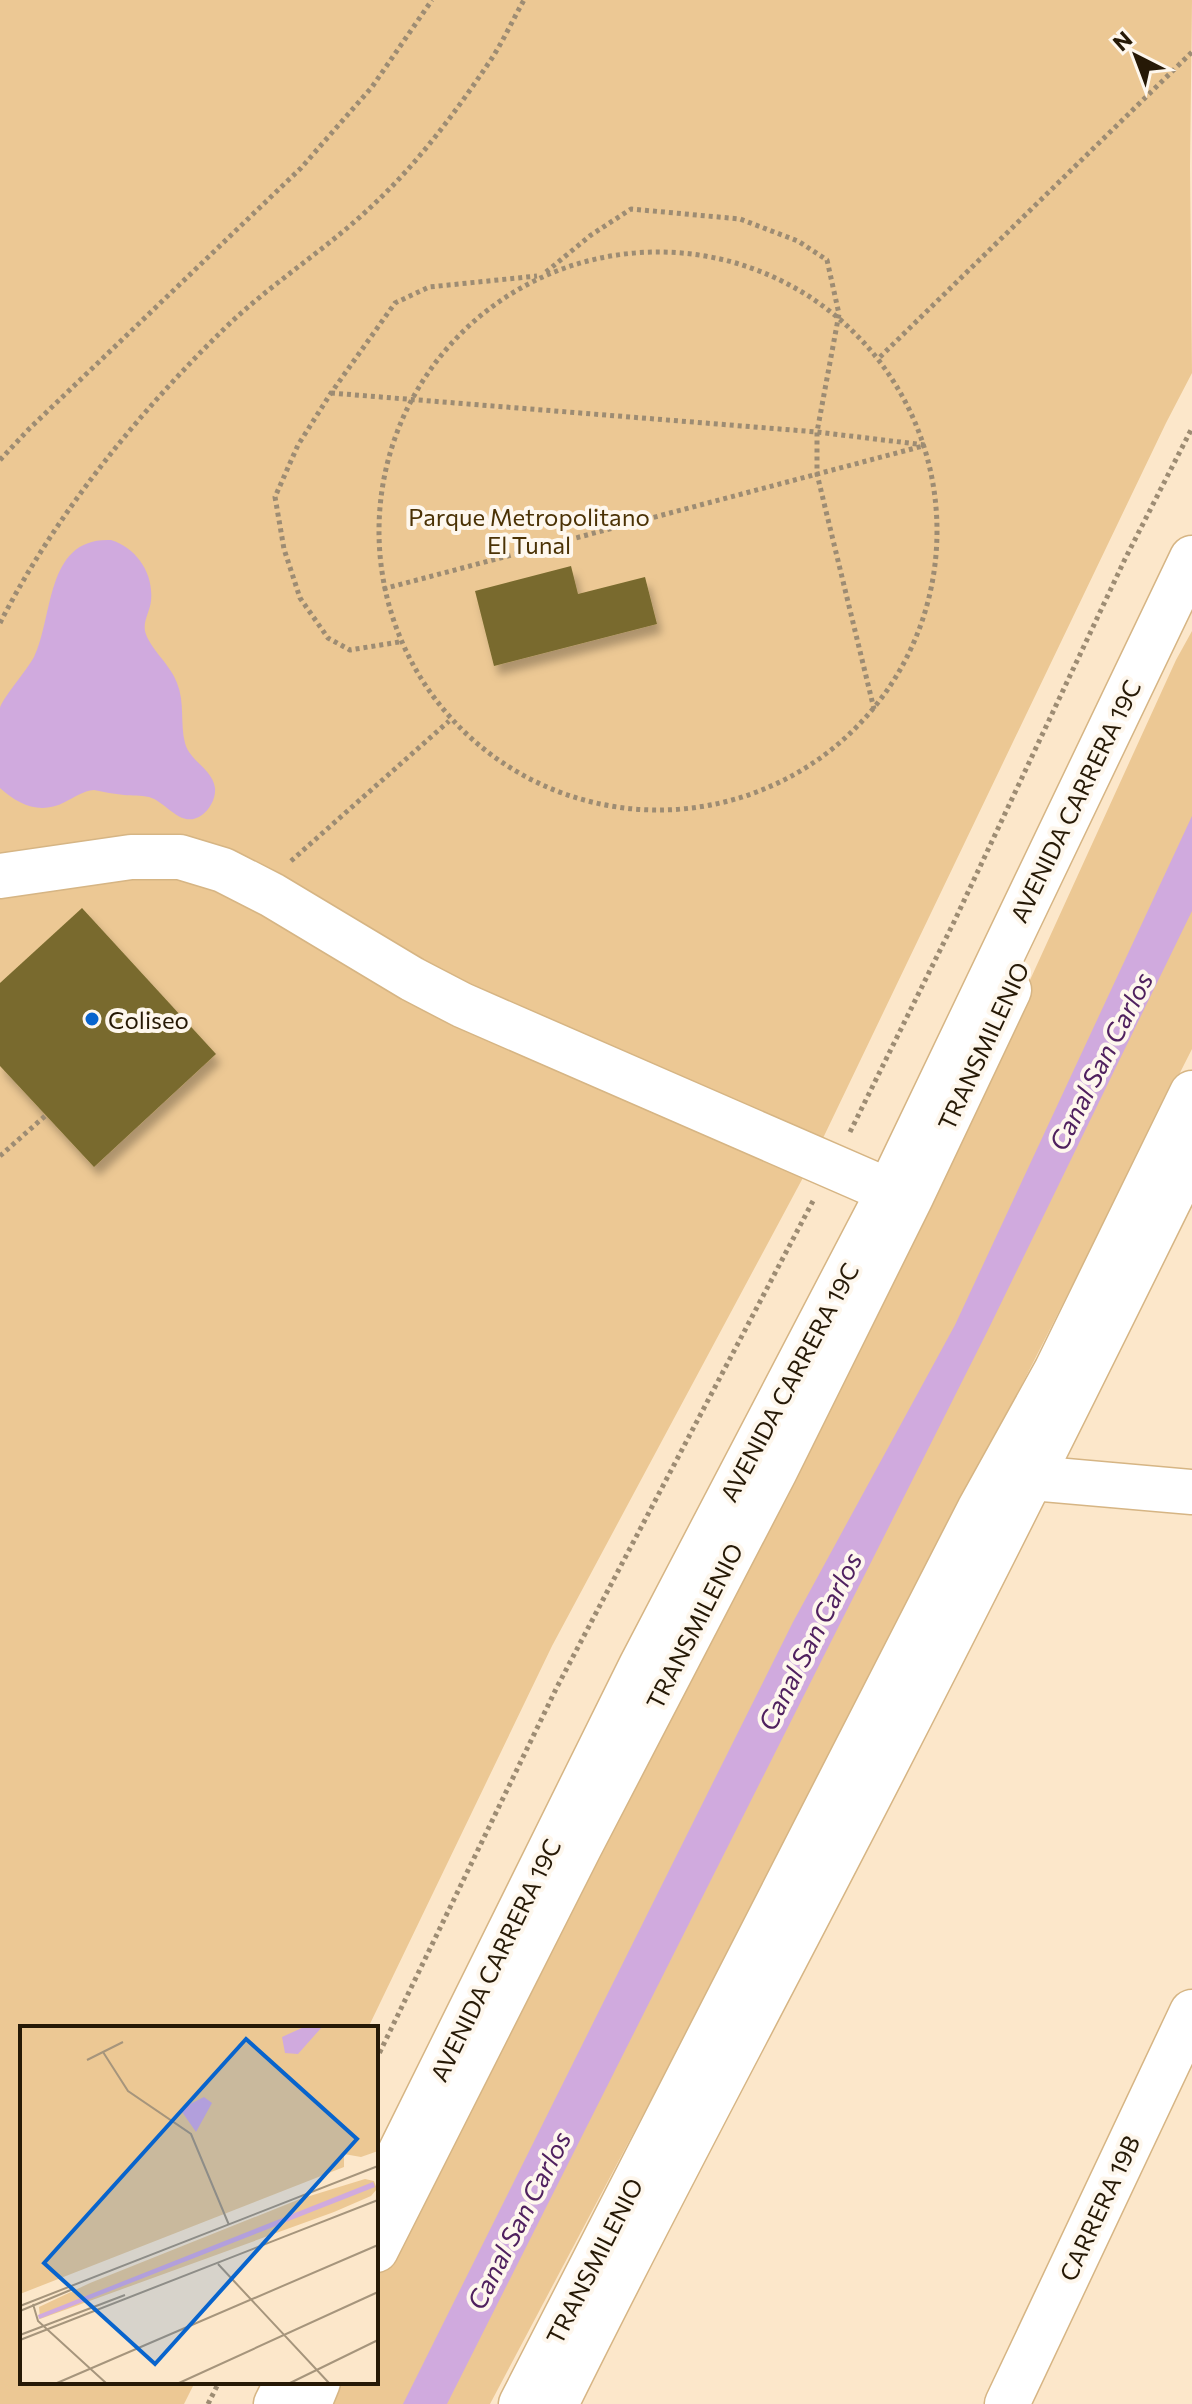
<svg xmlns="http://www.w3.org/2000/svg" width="1192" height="2404" font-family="Commissioner,sans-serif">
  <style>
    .green { fill: #ecc894 }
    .water { fill: #d0aade }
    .building { fill: #796b2e; filter: url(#shadow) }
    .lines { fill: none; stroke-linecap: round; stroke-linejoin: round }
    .minor-casing { stroke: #d6b584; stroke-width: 47 }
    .major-casing { stroke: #d6b584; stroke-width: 47 }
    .path { stroke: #9d8c73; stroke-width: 5; stroke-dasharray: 4 4; stroke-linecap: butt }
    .minor { stroke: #fff; stroke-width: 44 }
    .major { stroke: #fff; stroke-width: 44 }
    .poi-dot { fill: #0864cd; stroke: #fef7ed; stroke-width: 3 }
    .labels { text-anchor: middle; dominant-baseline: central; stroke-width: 8; stroke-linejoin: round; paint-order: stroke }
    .park-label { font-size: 24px; fill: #4b3205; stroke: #fef7ed }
    .street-label { font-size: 24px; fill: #261906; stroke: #fef7ed }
    .poi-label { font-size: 24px; fill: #261906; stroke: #fef7ed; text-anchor: start }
    .water-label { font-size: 26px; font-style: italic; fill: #50215f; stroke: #fef7ed }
    .inset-road { fill: none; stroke: #a6957c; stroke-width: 2 }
    .view { fill: #0864cd; fill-opacity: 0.15; stroke: #0864cd; stroke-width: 4 }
    .inset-edge { fill: none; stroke: #261906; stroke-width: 4 }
  </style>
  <defs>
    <filter id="shadow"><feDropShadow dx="5" dy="9" stdDeviation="4" flood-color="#0004"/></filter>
  </defs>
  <rect width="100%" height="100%" fill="#fce7ca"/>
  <!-- green -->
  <g class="green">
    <path d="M0,0H1192L1190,166L1192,373L1166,423L813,1159L552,1646L368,2028H22V2382H195L184,2404H0Z"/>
    <path d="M1192,631V1049L853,1718L490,2404H329L338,2382H376V2284L380,2273L656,1736L962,1129L1176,660Z"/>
  </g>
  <!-- water -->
  <g class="water">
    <path d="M111,540C137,548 154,574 151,601C150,611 143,621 145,631C149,648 171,665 177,683C185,702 180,724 185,743C190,762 212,768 215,788C216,798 210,809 202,815C181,830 167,802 149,797C140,795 133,796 124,795C114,794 104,792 94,790C83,791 75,797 65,802C40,815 19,805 0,788C0,770 0,751 0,733C0,725 0,715 0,708C2,699 27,670 34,657C54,616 45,537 111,540Z"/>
    <path d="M1192,816V911L987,1332L447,2404H403L793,1622L955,1325Z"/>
  </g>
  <!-- building -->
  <g class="building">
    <path d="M571,566L578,594L645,577L657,624L494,666L475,591Z"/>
    <path d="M82,908L216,1054L94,1167L0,1066V983Z"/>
  </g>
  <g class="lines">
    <!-- minor casing -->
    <g class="minor-casing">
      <g id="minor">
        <path d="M0,876L131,857H180L223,870L272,895L412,979L462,1005L889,1191"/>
        <path d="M1032,1478L1192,1492"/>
        <path d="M376,2250L579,1848L775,1471L911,1197L1009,990"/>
        <path d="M309,2404L318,2382"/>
        <path d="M521,2404L979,1510L1056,1371L1192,1093"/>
        <path d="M1007,2404L1192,2012"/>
      </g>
    </g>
    <!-- major casing -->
    <g class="major-casing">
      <g id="major">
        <path d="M376,2201L641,1666L889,1191L1192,558"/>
        <path d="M276,2404L287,2382"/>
        <path d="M556,2404C646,2221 743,2041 837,1859C958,1626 1076,1390 1192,1154"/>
      </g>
    </g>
    <!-- path -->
    <g class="path">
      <circle cx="658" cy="531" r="279"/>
      <path d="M546,272L591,235L631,209L740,219L798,241L827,260L839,314L817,432V474L874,709"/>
      <path d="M880,357L1192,52"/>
      <path d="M331,393L817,432L925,445"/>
      <path d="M0,460L29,429L301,168L372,87L432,0"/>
      <path d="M383,589L923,446"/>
      <path d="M0,623C56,514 137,414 224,329C270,284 327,249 373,205C417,164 455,113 488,64C502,44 512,21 524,0"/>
      <path d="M399,642L350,650L328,638L300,598L284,549L275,497L298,445L331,393L395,303L429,287L537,276"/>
      <path d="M291,861L449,721"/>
      <path d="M850,1132L953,924L1125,559L1192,428"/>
      <path d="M0,1156L45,1116"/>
      <path d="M376,2060L557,1687L813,1201"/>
      <path d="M208,2404L219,2382"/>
    </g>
    <!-- minor -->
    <use href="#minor" class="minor"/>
    <!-- major -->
    <use href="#major" class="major"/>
  </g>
  <!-- markers -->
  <circle class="poi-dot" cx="92" cy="1019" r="8"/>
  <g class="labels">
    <!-- park labels -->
    <g class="park-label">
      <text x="529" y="516">Parque Metropolitano<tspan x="529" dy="28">El Tunal</tspan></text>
    </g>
    <!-- street labels -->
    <g class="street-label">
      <text transform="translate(1075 801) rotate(-64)">AVENIDA CARRERA 19C</text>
      <text transform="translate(983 1046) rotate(-65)">TRANSMILENIO</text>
      <text transform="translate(789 1382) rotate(-62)">AVENIDA CARRERA 19C</text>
      <text transform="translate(694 1626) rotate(-63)">TRANSMILENIO</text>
      <text transform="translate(495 1960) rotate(-64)">AVENIDA CARRERA 19C</text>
      <text transform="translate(1099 2208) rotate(-65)">CARRERA 19B</text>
      <text transform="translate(594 2261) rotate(-63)">TRANSMILENIO</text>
    </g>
    <!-- poi labels -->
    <g class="poi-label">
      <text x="108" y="1019">Coliseo</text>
    </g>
    <!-- water labels -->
    <g class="water-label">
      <text transform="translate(1100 1061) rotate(-63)">Canal San Carlos</text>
      <text transform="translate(809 1641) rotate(-63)">Canal San Carlos</text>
      <text transform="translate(518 2220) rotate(-63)">Canal San Carlos</text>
    </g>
  </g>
  <!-- overview -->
  <g transform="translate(20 2026)">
    <rect width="358" height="358" fill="#fce7ca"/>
    <path d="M0,1H358V125L341,131L324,128V141L0,268ZM345,153L354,155L357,163L351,170L314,186L20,293L19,281L70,257L280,173Z" fill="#ecc894"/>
    <path d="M284,1H302L278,28L265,27L262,11ZM184,71L192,77L176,106L160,83ZM353,156L355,161L19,293L18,289Z" fill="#d0aade"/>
    <path class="inset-road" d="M83,26L108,65L171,108L209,199M67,34L103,16M198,238L309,357M13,278L18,295L86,357M0,280L358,140M0,285L53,263M0,309L105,269M0,314L358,174M37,357L358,219M159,357L358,266M270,357L358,314"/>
    <path class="view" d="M226,13L337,113L135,338L24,237Z"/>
    <rect width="358" height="358" class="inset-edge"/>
  </g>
  <!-- north arrow -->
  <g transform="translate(1136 56) rotate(318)" stroke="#fef7ed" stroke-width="6" paint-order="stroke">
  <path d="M0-6L14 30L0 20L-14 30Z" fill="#261906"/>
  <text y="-12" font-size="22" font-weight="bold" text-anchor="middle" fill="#261906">N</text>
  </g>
</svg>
